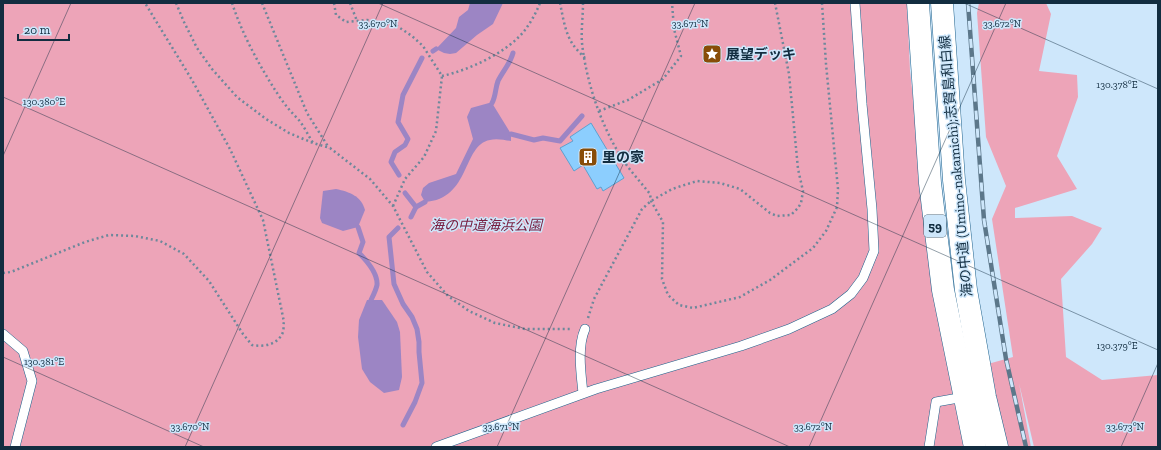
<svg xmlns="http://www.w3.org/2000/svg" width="1161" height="450" font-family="'Zilla Slab','Noto Sans JP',serif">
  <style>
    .green { fill: #eda4b8 }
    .water { fill: #9c85c4 }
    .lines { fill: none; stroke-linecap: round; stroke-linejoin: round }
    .stream { stroke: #9c85c4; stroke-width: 5 }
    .building { fill: #8ccefe; stroke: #5fa1cf }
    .service-casing { stroke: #1d618c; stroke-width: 10 }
    .primary-casing { stroke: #1d618c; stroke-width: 23 }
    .path { stroke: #6e889b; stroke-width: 2.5; stroke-dasharray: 2 3; stroke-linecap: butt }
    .service { stroke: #fff; stroke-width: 9 }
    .primary { stroke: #fff; stroke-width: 22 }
    .rail-casing { stroke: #5c778a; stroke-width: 4.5 }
    .rail { stroke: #cee7fb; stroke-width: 3; stroke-dasharray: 9; stroke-linecap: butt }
    .ticks { fill: none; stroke: #122d40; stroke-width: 1; stroke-opacity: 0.45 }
    .labels { text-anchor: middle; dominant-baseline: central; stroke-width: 3; stroke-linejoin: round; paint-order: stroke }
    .shield { fill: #cee7fb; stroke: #4a6578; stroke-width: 1 }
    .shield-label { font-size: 13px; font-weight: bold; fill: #122d40 }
    .poi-label { font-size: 14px; font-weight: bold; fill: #122d40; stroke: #cee7fb; text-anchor: start }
    .street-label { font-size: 14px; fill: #122d40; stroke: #cee7fb }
    .park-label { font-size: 14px; font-style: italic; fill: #792143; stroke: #cee7fb }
    .ticks-label { font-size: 10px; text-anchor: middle; fill: #122d40; stroke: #cee7fb; stroke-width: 3; stroke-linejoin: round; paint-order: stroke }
  </style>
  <rect width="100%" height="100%" fill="#cee7fb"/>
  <!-- green -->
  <path class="green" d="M3,3H907L910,71L936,303L952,374L1013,357L992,219L1006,186L986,137L977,13L979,3H1046L1051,14L1039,71L1077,75L1078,97L1057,156L1077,189L1015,208V218L1072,216L1102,228L1092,244L1061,279L1066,357L1102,380L1158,375V447H1034L1019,383L1031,447H3Z"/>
  <!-- water -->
  <g class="water">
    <path d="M470,3H503L493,24L477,35L456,53L450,54L444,53L436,49L456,28L459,17L468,10Z"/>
    <path d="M489,103H492L511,134V141C505,140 496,138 490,140C462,145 471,199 425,202L421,195L423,188L429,183L456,174L473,139L467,117L471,108Z"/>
    <path d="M336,189C350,192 361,196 365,210L358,227L343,231L322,223L320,218L323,191Z"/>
    <path d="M367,300H382L397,322L400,332L402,377L399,390L384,393L370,382L362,369L358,337L359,320Z"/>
  </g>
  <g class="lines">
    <!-- stream -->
    <g class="stream">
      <path d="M433,51L436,49"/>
      <path d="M492,103C496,96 495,89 498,81C503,71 510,64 513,53"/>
      <path d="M511,134L534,140L543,138L560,141L582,116"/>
      <path d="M399,175L391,162L395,152L405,145L408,139L398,122L403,95L422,58"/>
      <path d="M405,193L416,207"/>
      <path d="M411,217L416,207L425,202"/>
      <path d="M358,227L363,242L359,253C367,261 378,273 377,285C376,290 373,296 371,300"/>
      <path d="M398,228L389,237L394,284L403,304L412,317L417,329L419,342V352L422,383L415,402L403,425"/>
    </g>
  </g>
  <!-- building -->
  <path class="building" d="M591,123L624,178L603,191L601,187L597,189L583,165L574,171L560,148L573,141L570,137Z"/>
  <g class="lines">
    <!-- service casing -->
    <g class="service-casing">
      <g id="service">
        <path d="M3,334L23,351L32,381L15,447"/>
        <path d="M583,393C581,374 577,347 585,329"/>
        <path d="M436,447L596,389L741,346L789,329L832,309L851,294L863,278L874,251L872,209L862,104L855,3"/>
        <path d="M929,447L936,402L964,397"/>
      </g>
    </g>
    <!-- primary casing -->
    <g class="primary-casing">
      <g id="primary">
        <path d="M918,3L930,183L943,290L975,447"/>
        <path d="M942,3L954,180L966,290L985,397L997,447"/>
      </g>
    </g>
    <!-- path -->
    <g class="path">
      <path d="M176,3L184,22L197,48L212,69L237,97L266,119L289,133L313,143L330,148L370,179L393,206L427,272L448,296L469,311L495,323L525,329H571"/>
      <path d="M232,3C243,36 260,67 279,96C285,105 291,112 298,119C304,126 308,135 313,143"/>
      <path d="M262,3L307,113L329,148"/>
      <path d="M334,3L336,15L346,22L367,20L397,26L412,36L423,46L442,76L436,131L424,157L405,179L393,206"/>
      <path d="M350,3L357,21"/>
      <path d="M560,3C563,17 565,34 574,46C577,50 581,54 585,58"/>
      <path d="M583,3C583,16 581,30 582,43C586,80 600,123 620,155C628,169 640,181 650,194L651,201L663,222L662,279L668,295L679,305L693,308L740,297L770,280L813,248L826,231L837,207L838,189L826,64L822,3"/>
      <path d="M442,76C469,70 507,53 525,30C531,22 536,13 540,3"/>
      <path d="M599,111L628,100L663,79L681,56L674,29L672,3"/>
      <path d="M3,273L11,272L85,242L109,235L135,236L160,241L184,254L209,281L243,334L252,345C264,347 278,345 283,332C284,330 283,325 284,322L263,220L230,149L192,80L145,3"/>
      <path d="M588,318L594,299L642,209L651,201L672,189L697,181L720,183L740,189L770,213L777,216L791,215L798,208L801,203L803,191L798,169L789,74L775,3"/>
    </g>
    <!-- service -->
    <use href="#service" class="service"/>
    <!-- primary -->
    <use href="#primary" class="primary"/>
    <!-- rail casing -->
    <g class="rail-casing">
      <path id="rail" d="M968,3L984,220L1006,359L1026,447"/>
    </g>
    <!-- rail -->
    <use href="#rail" class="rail"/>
  </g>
  <!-- ticks -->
  <path class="ticks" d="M378,3L1158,350M964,3L1158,89M3,97L790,447M3,156L71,3M3,357L204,447M185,447L383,3M497,447L695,3M809,447L1006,3M1121,447L1158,363"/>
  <!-- icons -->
  <defs>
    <g id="sight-square" transform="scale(1)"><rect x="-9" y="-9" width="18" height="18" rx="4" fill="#884d08" stroke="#cee7fb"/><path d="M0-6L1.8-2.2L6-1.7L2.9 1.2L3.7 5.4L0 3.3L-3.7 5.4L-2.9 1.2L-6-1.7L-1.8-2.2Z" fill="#fff"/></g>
    <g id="building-square" transform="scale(1)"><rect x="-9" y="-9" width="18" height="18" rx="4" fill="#884d08" stroke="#cee7fb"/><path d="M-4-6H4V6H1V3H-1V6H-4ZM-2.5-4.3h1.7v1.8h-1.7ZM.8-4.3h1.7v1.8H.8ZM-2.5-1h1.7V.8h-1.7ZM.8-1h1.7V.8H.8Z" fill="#fff"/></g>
  </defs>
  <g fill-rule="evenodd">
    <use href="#sight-square" x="712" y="54"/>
    <use href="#building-square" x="588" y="157"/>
  </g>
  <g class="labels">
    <!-- shield labels -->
    <rect class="shield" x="924" y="215" width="22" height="22" rx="3"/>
    <g class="shield-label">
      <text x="935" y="226">59</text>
    </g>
    <!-- poi labels -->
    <g class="poi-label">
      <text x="726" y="54">展望デッキ</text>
      <text x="602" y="157">里の家</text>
    </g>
    <!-- street labels -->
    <g class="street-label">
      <text transform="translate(956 166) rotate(-95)">海の中道 (Umino-nakamichi);志賀島和白線</text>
    </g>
    <!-- park labels -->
    <g class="park-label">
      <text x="486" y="225">海の中道海浜公園</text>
    </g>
  </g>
  <g class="ticks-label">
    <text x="1002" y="27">33.672°N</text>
    <text x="378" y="27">33.670°N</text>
    <text x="690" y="27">33.671°N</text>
    <text x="1117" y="88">130.378°E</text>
    <text x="44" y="105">130.380°E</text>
    <text x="1117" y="349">130.379°E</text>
    <text x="44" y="365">130.381°E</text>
    <text x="190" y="430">33.670°N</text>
    <text x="501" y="430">33.671°N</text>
    <text x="813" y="430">33.672°N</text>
    <text x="1125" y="430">33.673°N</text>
  </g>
  <!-- border -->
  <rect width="1161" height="450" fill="none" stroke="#122d40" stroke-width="8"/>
  <!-- scale -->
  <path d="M18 34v6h51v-6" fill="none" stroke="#122d40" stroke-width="2"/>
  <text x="24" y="34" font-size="12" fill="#122d40" stroke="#cee7fb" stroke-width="3" paint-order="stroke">20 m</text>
</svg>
